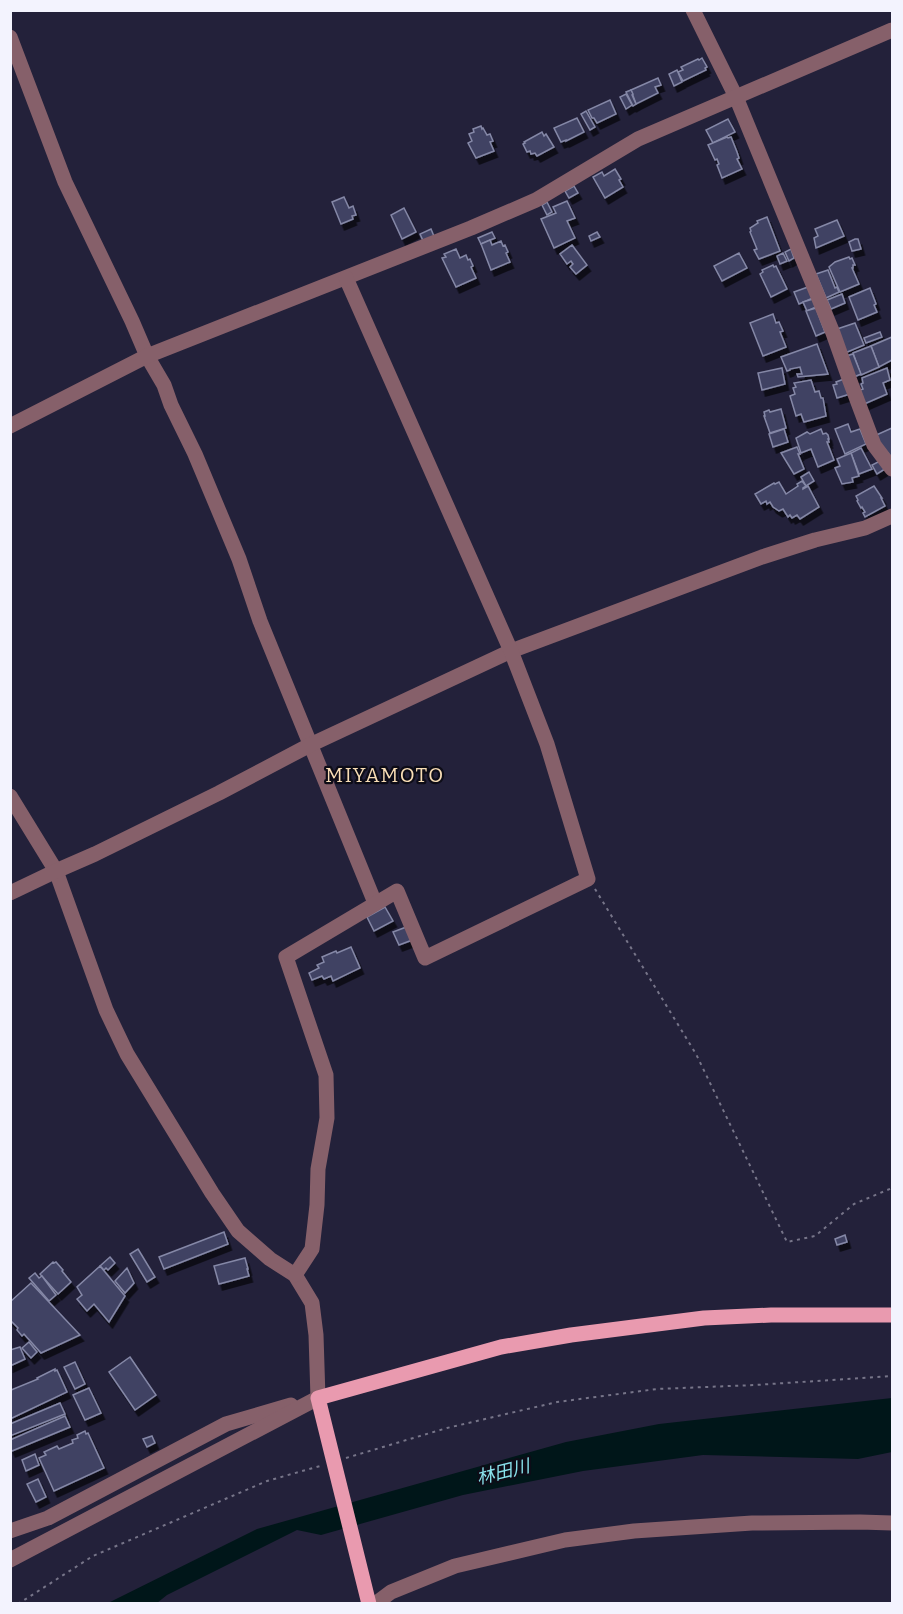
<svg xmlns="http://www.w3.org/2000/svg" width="903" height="1614" font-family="Bitter,'Noto Sans JP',serif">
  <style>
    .water { fill: #001619 }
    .building { fill: #414364; stroke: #8588a7; stroke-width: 1.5; filter: url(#shadow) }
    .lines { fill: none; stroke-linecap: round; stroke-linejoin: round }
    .path { stroke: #777589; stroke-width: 2; stroke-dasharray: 3 4.5; stroke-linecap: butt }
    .minor { stroke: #86606a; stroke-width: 15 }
    .major { stroke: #e99aaf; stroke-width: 15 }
    .labels { text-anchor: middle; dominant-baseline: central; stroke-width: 4.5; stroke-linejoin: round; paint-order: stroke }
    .water-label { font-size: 18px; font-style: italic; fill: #89e1eb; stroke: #0d0c17 }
    .quarter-label { font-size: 20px; letter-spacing: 1.5px; fill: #f9deb6; stroke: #0d0c17 }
  </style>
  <defs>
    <filter id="shadow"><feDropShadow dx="3.5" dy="6" stdDeviation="0" flood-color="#0009"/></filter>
  </defs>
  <rect width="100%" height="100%" fill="#23213a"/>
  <!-- water -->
  <path class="water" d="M892,1398V1452L858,1459L703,1455L583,1471L463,1495L321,1535L297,1530L167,1595L157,1603L106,1604L257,1529L566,1442L659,1424Z"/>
  <!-- building -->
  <g class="building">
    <path d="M702,58L707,67L705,68L706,70L683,81L678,72L683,70L681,67L698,59L699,60Z"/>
    <path d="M677,70L682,82L674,86L669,74Z"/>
    <path d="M658,78L661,85L655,87L658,93L636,104L631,90Z"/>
    <path d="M631,90L633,94L632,95L636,104L633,106L626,92Z"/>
    <path d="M626,94L632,105L626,109L620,97Z"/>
    <path d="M610,100L616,114L597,123L594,118H592L588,110Z"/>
    <path d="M586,111L595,127L590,130L581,114Z"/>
    <path d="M577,118L584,132L566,141V140L561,142L554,128Z"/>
    <path d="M728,119L735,132L713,143L706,130Z"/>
    <path d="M481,126L482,129L483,128L487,135L490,134L493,141L490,142L494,151L476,158L468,143L472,141L469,134L474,132L473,129Z"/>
    <path d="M542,132L544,136L546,134L554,147L537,156L535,153L531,154L530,151L527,152L523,144L525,143L524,142Z"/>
    <path d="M727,137L728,138L731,137L737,152L739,158L737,159L742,169L722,178L717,165L719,164L717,159L715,160L708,145Z"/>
    <path d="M615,169L621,179L619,180L623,187L605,198L593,177L602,172L604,176Z"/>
    <path d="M574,186L578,193L569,198L565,191Z"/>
    <path d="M344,197L349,208L353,206L356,215L352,216L353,219L341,224L332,202Z"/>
    <path d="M567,201L575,218L567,221L575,238L554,248L541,219L556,213L553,207Z"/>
    <path d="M547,202L552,212L547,215L542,205Z"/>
    <path d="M404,208L416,232L402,239L391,215Z"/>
    <path d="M767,217L780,251L759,259L754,250L757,249L750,232L751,231L750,228L758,223L757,221Z"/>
    <path d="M837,220L844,236L816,248L814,238L818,236L815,229Z"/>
    <path d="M431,229L436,241L425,245L420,234Z"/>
    <path d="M492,232L495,238L481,244L478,238Z"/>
    <path d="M597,232L600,237L591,241L589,236Z"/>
    <path d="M855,239H858L861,249L852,251L849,242Z"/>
    <path d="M490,240L492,245L501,241L503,246L505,245L508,252L506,253L510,262L491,270L481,244Z"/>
    <path d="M572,245L587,265L576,274L570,267L573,264L571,261L567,264L560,254Z"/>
    <path d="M456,249L460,258L466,255L468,260L470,259L473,266L471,267L476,278L456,287L442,258L446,257L444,254Z"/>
    <path d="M791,249L794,258L789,261L785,252Z"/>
    <path d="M739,253L747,268L722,281L714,266Z"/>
    <path d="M783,253L787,261L780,264L777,256Z"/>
    <path d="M849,257L850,259L852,258L855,265H853V268H852L859,284L840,292L829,267L835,262Z"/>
    <path d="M773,265L774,267L776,266L787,289L771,297L760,274L763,272L762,270Z"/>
    <path d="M828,270L835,288L837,287L839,292L826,298L816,274Z"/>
    <path d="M808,287L813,298L799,304L794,292Z"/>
    <path d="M870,288L876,304L874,305L877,312L858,320L849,297Z"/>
    <path d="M842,294L845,303L831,309L827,300Z"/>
    <path d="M813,299L816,307L807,311L803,302Z"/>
    <path d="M816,308L825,332L816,336L806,311Z"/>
    <path d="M773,314L776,323L779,322L783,331L780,332L786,347L763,356L750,323Z"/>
    <path d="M855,323L864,345L845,353L837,329Z"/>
    <path d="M880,332L882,337L866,343L864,338Z"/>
    <path d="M892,337V360L879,367L871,346Z"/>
    <path d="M817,344L828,374L798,377L797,374H802L800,367L790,369V370L787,371L781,357Z"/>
    <path d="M871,346L879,367L861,375L853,353Z"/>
    <path d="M853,354L861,374L854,377L846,356Z"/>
    <path d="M782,368L785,384L762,390L758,373Z"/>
    <path d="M887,368L890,380L883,383L887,394L862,405L857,391L863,389L861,384L863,383L862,378Z"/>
    <path d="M844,379L850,394L837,398L833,385L837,384L836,382Z"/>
    <path d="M811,380L815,392L819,391L821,398H823L826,416L804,422L801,414L796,416L790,396L795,394L793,388L796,387L794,383Z"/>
    <path d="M781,409L786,428L770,433L764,416H765L764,412L769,410L770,412Z"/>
    <path d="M848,424L851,432L860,429L866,444L845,454L835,429Z"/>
    <path d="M892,428V458L874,436Z"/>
    <path d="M784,429L788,442L773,447L769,434Z"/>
    <path d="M821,429L823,434L826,433L828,435L829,439H828L829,442H827L834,460L818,467L811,449L801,453L796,438L807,432L810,434Z"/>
    <path d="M797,447L800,454H798L804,469L794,474L781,453Z"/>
    <path d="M861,448L872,469L859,474L851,453Z"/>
    <path d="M851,453L859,476L852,478L853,482L842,484L835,468L840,466L837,459Z"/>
    <path d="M880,461L885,469L877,474L872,465Z"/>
    <path d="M809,472L814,481L806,486L801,477Z"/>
    <path d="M802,481L806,486L803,488V489L808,486L819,507L800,519L797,515L792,518L790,515L788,517L783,509L779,511L773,507L770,502L767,504L766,501L761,504L755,494L774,483L775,484L779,482L786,494L798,486L797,484Z"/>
    <path d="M874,486L882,498H881L885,506L865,517L863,513L865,512L862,507L861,508L857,501L858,500L856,496Z"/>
    <path d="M385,907L393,921L374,931L367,917Z"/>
    <path d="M409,926L415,939L399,945L393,932Z"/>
    <path d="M351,947L360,968L333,981L331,976L324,979L322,976L312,980L309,973L319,968L317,965L324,962L322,957L336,951L337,953Z"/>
    <path d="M224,1232L228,1244L164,1269L159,1257Z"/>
    <path d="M845,1235L847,1242L837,1245L835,1239Z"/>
    <path d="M138,1249L155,1277L147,1282L130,1254Z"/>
    <path d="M110,1257L115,1263L108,1270L106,1268L104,1270L100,1266Z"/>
    <path d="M245,1258L248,1269H247L249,1276L219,1284L214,1266Z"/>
    <path d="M53,1262L54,1263L56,1262L63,1270L62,1271L71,1282L58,1294L40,1274Z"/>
    <path d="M100,1266L125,1296L109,1322L94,1304L87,1311L77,1299L82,1295L77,1287Z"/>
    <path d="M127,1268L134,1283L125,1293L115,1281Z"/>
    <path d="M35,1273L39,1278L42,1276L56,1295L49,1301L29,1278Z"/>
    <path d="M31,1283L80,1335L41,1353L24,1334L22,1336L17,1330L18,1328L10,1320V1302Z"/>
    <path d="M29,1342L37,1352L31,1358L22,1348Z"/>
    <path d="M20,1347L25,1359L10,1366V1350Z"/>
    <path d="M130,1357L156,1395L135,1410L109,1372Z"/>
    <path d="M75,1362L85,1384L75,1389L64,1367Z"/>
    <path d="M55,1369V1371L57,1370L67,1392L10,1419L11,1390L38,1379L37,1378Z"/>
    <path d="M89,1388L101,1413L85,1420L73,1395Z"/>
    <path d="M60,1403L65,1414L10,1436V1424Z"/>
    <path d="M65,1416L70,1427L12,1451L10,1447V1440Z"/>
    <path d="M85,1431L86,1434L88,1433L104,1468L54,1491L39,1458L46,1455L44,1452L57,1446L59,1449L73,1443L72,1440L78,1438L77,1435Z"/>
    <path d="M152,1436L155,1443L147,1447L143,1439Z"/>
    <path d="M35,1454L39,1465L26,1471L22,1460Z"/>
    <path d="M38,1479L46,1497L36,1502L27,1484Z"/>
  </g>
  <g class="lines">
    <!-- path -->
    <g class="path">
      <path d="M595,889L696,1054L787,1242L815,1236L854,1204L892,1188"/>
      <path d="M346,1458L447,1428L557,1402L657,1389L755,1385L892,1376"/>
      <path d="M18,1604L93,1556L267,1481L320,1466"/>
    </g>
    <!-- minor -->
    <g class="minor">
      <path d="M693,10L736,97L833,333L850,381L874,445L892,469"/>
      <path d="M10,37L65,182L132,321L147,356L164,385L171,405L195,454L239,559L260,621L375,903"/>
      <path d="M10,426L147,356L471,228L536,200L638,139L892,30"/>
      <path d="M10,796L56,871L106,1010L127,1054L212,1193L238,1231L270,1259L295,1275L312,1303L316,1335L318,1398"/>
      <path d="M10,893L56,871L95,854L219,793L310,745L511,651L762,557L815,540L865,528L892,516"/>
      <path d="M295,1275L312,1249L317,1205L318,1169L327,1118L326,1075L286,957L397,891L425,958L588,879L547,744L511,651L346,278"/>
      <path d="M10,1531L48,1518L226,1424L291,1405"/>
      <path d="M10,1560L318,1398"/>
      <path d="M375,1604L391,1592L455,1566L565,1540L634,1531L752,1523L860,1522L892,1523"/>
    </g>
    <!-- major -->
    <path class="major" d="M369,1604L318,1398L501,1347L571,1335L704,1318L771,1315H892"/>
  </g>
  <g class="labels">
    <!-- water labels -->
    <g class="water-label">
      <text transform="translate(503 1472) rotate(-14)">林田川</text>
    </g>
    <!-- quarter labels -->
    <g class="quarter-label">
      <text x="385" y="775">MIYAMOTO</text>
    </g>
  </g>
  <!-- border -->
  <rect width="903" height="1614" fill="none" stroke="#f3f3fe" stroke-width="24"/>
</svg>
